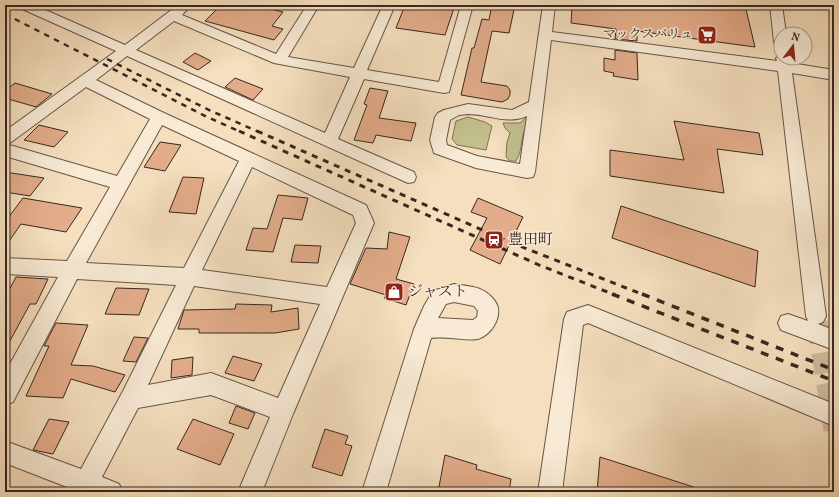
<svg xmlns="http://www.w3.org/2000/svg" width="839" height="497" font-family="Vollkorn,'Noto Serif JP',serif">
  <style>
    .green { fill: #c2c08d; stroke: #7d7456 }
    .building { fill: #e3ac8a; stroke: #382720 }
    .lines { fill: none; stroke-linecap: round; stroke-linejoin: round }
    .minor-tunnel { stroke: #cfba9e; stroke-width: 21; stroke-dasharray: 21 10; stroke-linecap: butt }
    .minor-casing { stroke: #675548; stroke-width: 2 }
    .minor { fill: #f8ead5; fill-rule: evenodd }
    .rail-far2 { stroke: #382720; stroke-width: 2.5; stroke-dasharray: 5.5 5.5; stroke-linecap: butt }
    .rail-far1 { stroke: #382720; stroke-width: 3; stroke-dasharray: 6 6; stroke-linecap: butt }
    .rail { stroke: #382720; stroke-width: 3.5; stroke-dasharray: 8 8; stroke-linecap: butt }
    .labels { text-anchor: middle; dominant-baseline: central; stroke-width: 3; stroke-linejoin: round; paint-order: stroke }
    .far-poi-label { font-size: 13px; fill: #382720; stroke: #f8ead5; text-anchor: end }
    .poi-label { font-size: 15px; fill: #382720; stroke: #f8ead5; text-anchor: start }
  </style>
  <rect width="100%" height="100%" fill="#f5dfbe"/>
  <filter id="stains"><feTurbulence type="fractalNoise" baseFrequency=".005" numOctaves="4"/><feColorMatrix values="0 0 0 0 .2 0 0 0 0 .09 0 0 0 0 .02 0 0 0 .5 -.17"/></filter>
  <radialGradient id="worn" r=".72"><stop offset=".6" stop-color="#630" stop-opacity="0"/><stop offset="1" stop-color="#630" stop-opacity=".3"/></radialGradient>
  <!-- green -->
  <g class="green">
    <path d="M528,116C528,122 526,126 524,132C520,143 523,149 516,161H510L506,157L507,142L510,133L505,128L503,123H520Z"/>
    <path d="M468,117L485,122L492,126L486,150L457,145L452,139L456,121Z"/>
  </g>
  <!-- building -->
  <g class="building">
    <path d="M221,5H255L283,12L272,26L283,29L274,40L205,21Z"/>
    <path d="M405,5H431L454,8L445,35L396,28Z"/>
    <path d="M492,5H515L509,33L492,31L481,82L507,86L510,90V95L508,99L502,102L461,95L472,48H474L482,19L489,20Z"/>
    <path d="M572,5H745L755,47L637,31V41L615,39L616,29L571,23Z"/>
    <path d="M615,50L637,53L638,80L613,76L614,73L604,71V58L615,60Z"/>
    <path d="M195,53L211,61L198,70L183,62Z"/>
    <path d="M235,78L263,89L253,100L225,87Z"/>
    <path d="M15,83L52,94L36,107L5,98V91Z"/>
    <path d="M370,88L388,91L379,118L416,123L411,141L376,135L373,143L354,140L367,105L364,104Z"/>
    <path d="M674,121L759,133L763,155L717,149L724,193L610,176V150L684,160Z"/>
    <path d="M39,125L68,132L54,147L24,140Z"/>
    <path d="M160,142L181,145L165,171L144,167Z"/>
    <path d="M5,172L44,178L30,196L5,192Z"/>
    <path d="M183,177L204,178L196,214L169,212Z"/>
    <path d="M278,195L308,198L302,220L283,218L273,252L246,250L253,228L267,229Z"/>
    <path d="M23,198L82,208L66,232L21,224L5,247V222Z"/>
    <path d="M478,198L523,217L500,264L470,250L487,218L471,212Z"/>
    <path d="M621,206L758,251L755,287L612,238Z"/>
    <path d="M389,232L410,237L396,279L414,284L406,305L384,298L386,295L350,284L366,248L387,249Z"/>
    <path d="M295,245L321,246L318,263L291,262Z"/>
    <path d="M16,277L48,279L36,304H30L5,350V298Z"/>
    <path d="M116,288L149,289L139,315L105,314Z"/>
    <path d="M236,304L272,305L271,312L298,308L299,329L275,333H199V329H178L184,310L235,309Z"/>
    <path d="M56,323L88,325L71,365L93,366L125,375L115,392L71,379L63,398L26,396L49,346H44Z"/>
    <path d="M134,337L148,338L136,362L123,361Z"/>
    <path d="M233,356L262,364L254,381L225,373Z"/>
    <path d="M193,357L192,375L171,378L172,360Z"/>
    <path d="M236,406L255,413L248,429L229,423Z"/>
    <path d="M49,419L69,422L53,454L33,450Z"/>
    <path d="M193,419L234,434L220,465L177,449Z"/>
    <path d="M325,429L348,436L345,444L352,446L342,476L312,467Z"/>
    <path d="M445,455L477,465L476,469L511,479L509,492H438Z"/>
    <path d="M600,457L700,489V492H597Z"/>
  </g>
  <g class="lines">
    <!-- minor-tunnel -->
    <path class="minor-tunnel" d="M817,322L834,430"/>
    <!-- minor casing -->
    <g class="minor-casing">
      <g id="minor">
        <path d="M18,5H34L125,45L178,5H191L182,15L276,54L307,5H319L288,57L354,68L383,5H395L367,70L439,82L461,5H473L449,92L444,93L364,79L338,139L414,172L416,177L414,182L408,183L127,56L96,80L164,113L366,205L374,223L293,414L262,492H238L270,417L211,395L138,408L102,477L119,484L123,492H70L72,489L5,463V441L81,469L123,391L176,285L77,279L13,402L5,405V373L58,277L5,274V258L67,261L110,187L5,156V131L116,51L20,8ZM174,21L274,63L350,77L325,133L136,50ZM86,87L150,119L117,176L6,144L10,143ZM162,125L239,161L184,268L86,263ZM252,167L353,215L356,223L327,287L202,270ZM194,286L320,304L278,398L211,373L148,385Z"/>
        <path d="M543,5H555L552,32L777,61L776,58L781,54V58H790L791,63L834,70V80L792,73L826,316L823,322L818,324L834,330V350L781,330L778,323L781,316L788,314L808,321L806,316L778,71L551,40L535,172L533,177L527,178L476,168L434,153L430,140L435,117L438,113L444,110L468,104L512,110L529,102ZM468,114C488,114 507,125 527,116L520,164L477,156L447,145L446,140L450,120L459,115Z"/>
        <path d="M770,5H782L786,34H781V46L776,45L774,42Z"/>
        <path d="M454,284C464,286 479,286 487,293C491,296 497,302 498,308C500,321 490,335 478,339C468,341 444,336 431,338L386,492H362L414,329L424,306L433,291ZM454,302L474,306L478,311L477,317L473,320L438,318L446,304Z"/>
        <path d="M588,305L834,404V426L588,323L583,325L562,492H538L564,319L567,312Z"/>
      </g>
    </g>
    <!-- minor -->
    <use href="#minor" class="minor"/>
    <!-- rail-far2 -->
    <g class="rail-far2">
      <path d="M5,14L203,115L241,132"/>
      <path d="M107,59L209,110L259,132"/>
    </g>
    <!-- rail-far1 -->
    <g class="rail-far1">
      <path d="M239,131L539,265L615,295"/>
      <path d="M257,131L512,243L644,295"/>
    </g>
    <!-- rail -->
    <g class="rail">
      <path d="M612,294L834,381"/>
      <path d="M642,294L834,370"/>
    </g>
  </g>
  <!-- icons -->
  <defs>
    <g id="supermarket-square" transform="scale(1)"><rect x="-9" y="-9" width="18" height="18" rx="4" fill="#8f2418" stroke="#f8ead5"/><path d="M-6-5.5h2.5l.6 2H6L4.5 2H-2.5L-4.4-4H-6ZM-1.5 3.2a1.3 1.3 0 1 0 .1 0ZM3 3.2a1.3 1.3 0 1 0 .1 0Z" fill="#fff"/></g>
    <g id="station-square" transform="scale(1)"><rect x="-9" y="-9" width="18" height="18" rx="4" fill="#8f2418" stroke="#f8ead5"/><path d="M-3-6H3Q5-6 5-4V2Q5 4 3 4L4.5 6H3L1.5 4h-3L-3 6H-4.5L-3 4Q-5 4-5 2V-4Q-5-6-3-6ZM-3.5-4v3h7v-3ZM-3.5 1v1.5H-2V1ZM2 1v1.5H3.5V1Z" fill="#fff"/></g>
    <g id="shop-square" transform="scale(1)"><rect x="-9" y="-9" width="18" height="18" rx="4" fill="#8f2418" stroke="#f8ead5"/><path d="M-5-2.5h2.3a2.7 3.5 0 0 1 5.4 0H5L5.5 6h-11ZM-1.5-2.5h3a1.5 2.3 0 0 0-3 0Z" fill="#fff"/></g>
  </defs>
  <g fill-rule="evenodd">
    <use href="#supermarket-square" x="707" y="35"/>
    <use href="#station-square" x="494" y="240"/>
    <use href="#shop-square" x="394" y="292"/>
  </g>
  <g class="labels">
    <!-- far-poi labels -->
    <g class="far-poi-label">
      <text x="693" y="35">マックスバリュ</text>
    </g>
    <!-- poi labels -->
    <g class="poi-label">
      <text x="508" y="240">豊田町</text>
      <text x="408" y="292">ジャスト</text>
    </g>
  </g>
  <!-- margin -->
  <rect width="839" height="497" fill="none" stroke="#f5dfbe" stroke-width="20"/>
  <rect x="6" y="6" width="827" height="485" fill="none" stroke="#382720" stroke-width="2"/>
  <rect x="10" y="10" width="819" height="477" fill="none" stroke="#382720"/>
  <!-- north arrow -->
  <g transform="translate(793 46) rotate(16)"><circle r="19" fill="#f8ead5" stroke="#ab9c8d"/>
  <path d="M0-3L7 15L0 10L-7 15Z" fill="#8f2418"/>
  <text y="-6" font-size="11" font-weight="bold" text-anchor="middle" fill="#382720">N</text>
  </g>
  <rect width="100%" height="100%" filter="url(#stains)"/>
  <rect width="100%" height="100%" fill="url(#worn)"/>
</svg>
